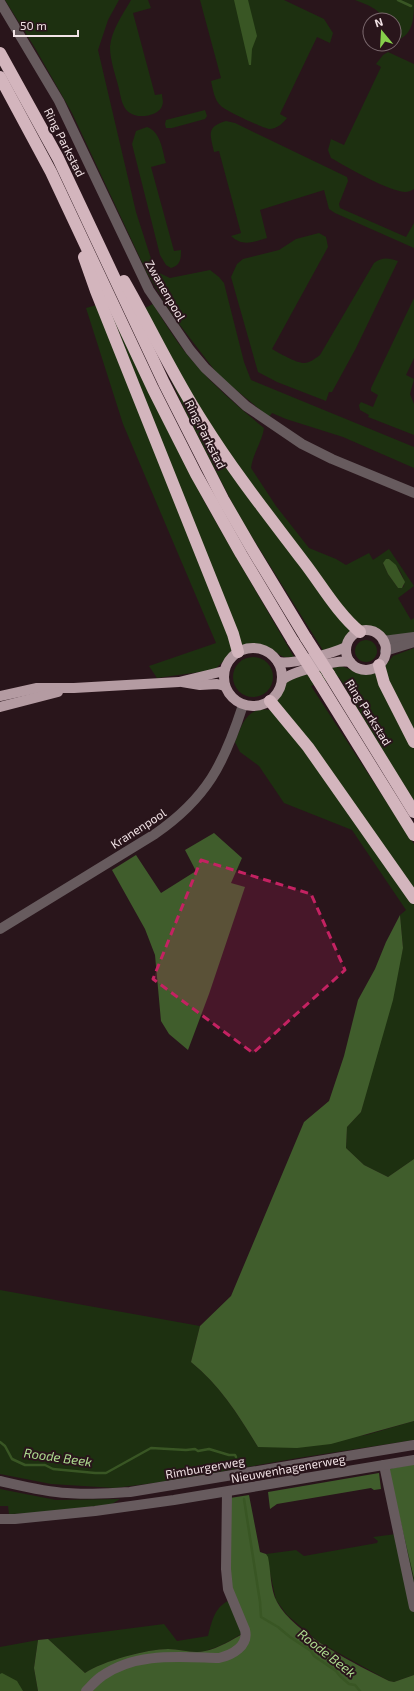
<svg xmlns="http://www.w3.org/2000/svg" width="414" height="1691" font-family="'Exo 2',sans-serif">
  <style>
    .green { fill: #1d3010; fill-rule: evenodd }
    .forest { fill: #405d2c }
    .water { fill: #395624 }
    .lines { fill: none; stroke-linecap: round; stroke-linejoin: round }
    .stream { stroke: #395624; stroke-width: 2.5 }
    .minor { stroke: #675b5e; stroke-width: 10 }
    .major { stroke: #b49ba2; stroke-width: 10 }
    .highway { stroke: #d3b5bd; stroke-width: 12 }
    .highway-bridge { stroke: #d3b5bd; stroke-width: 12 }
    .marked { fill: #c42262; fill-opacity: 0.2; stroke: #c42262; stroke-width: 3; stroke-dasharray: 8 5; stroke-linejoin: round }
    .labels { text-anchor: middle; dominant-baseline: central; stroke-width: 4; stroke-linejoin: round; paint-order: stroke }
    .street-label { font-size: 12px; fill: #f2e3e6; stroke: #29151b }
    .water-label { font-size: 13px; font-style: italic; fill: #aedc90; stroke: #29151b }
  </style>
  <rect width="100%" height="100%" fill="#29151b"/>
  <!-- green -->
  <g class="green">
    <path d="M5,0H119L108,20L98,50L136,212L155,271L170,278L210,270L219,277L224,283L244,362L251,380L414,447V468L343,437L286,419L272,413L269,417L219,376L173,316L147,273L72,113L35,48Z"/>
    <path d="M131,0H148L151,8L133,13L155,95L162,94C162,98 164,102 162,106C159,116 138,119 130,113C122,108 121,98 119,89C116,76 110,61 110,47C111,31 123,14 131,0Z"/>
    <path d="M200,0H284L324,19L333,33L330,43L317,37L280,114L287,118C283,123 277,129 269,129C263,128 226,111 221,106C214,100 213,89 211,81L221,78Z"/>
    <path d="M355,0H414C414,16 414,32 400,39L394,37V20H384C379,8 367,5 355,0Z"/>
    <path d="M388,52L414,64V189C411,191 408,192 405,192C388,191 347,167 331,158L328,150L331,139L344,145L381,67L376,64L383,55Z"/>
    <path d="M205,110L207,116L205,119L172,128H166L165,124L166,120Z"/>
    <path d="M226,121L235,123L347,177L348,181L339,204L340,208L406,237L414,223V248L335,213L329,209L324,190L260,210L267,238C253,242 243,247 231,236L241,233L219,151L214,152C210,134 206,127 226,121Z"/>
    <path d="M147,127C161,132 162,150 166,163L151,167L174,251L181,250C181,258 181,265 171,268L166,265L160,255L132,144L136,131Z"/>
    <path d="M319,233L326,237L328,247L272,349C279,353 296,363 304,363C310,363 316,358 320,355L374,263C383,257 388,258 398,261L356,348L332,392H329L326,401L277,382L258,372L231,277L237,264L243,259L279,250L296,239Z"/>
    <path d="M414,298V358L406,375L414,379L410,394L414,404V435L368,417L369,415L360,410L359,405L361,402L373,407L378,395L371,391V388Z"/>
    <path d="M153,304C166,325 179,346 196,365C216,388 240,408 264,428C262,442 253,453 251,468L276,506L309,548L336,559L346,565L369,553L373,560L389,549L414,586L398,598L411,620L414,618V633L388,636L376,629L357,625L238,469L199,410L143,309ZM389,559C397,566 405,575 404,586L402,588H398L388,574L383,563Z"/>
    <path d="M97,305L234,644L230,655L214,670L157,678L149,666L216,643L123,424L86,308Z"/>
    <path d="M109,308L204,501L294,657C278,659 281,653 268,648C259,644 252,644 242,645Z"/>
    <path d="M163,363L352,632L343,643L324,652L240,518L189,419Z"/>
    <circle cx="366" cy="651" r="11"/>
    <path d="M414,648V804L339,677L311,686L414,844V1159L388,1177L364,1165L346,1148L347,1127L361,1112L403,948L400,915L406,910L352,830L284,803L259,766L240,752L235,742C242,724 247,706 270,710L281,694L285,685L291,677L341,666L360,673H376L386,665L393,656Z"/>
    <circle cx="253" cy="677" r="20"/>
    <path d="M0,1290L200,1326L191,1362C220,1385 239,1416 258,1447L366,1435L414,1421V1440L298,1458L169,1481L115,1488L51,1484L0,1474Z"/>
    <path d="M0,1489L56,1500L120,1499L112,1504L39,1513L9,1514L8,1506H0Z"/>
    <path d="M404,1533L414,1578V1675L394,1682L389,1681L319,1642L287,1615L276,1600L266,1554L296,1550L304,1556L377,1543L378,1541L373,1537Z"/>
    <path d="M231,1600L244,1632C232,1640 220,1647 205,1651C193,1654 181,1649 168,1649C147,1649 103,1661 85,1673L48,1639L164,1624L177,1641L208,1636C212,1621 215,1605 231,1600Z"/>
    <path d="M38,1640L34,1668L38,1691H0V1647Z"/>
  </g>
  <!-- forest -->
  <g class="forest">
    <path d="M214,833L242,858L231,883L245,887L209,994L188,1050L169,1034L161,1021L155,955L145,929L112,870L136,855L161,893L196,871L185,850Z"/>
    <path d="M400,915L403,948L393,1000L361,1112L347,1127L346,1148L364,1165L388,1177L414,1159V1421L331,1444L297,1448L258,1447C239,1416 220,1385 191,1362L200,1326L231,1296L304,1122L329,1101L344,1056L358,1000L375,969L386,942Z"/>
    <path d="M414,1464V1578L388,1469Z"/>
    <path d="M379,1473L381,1489L374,1490L371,1488L277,1504L270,1509L268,1492Z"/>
    <path d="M249,1495L260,1552L266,1554L268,1557C271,1571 270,1589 277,1602C294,1634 357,1665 389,1681L394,1682L414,1675V1691H38L34,1668L38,1640L48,1639L85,1673C103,1661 147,1649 168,1649C181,1649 193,1654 205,1651C219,1648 232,1640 244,1633L231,1600L230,1498Z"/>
  </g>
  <!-- water -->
  <g class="water">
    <path d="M234,0H248L257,36L252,49L251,65H249Z"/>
    <path d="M386,559H389L396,565L405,582L402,588H398L388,574L383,563Z"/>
    <path d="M2,1673L17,1681L23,1691H0V1674Z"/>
  </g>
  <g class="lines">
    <!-- stream -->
    <g class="stream">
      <path d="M398,0L411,6"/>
      <path d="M0,1442L5,1446L12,1459L25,1465H45L53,1469L95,1473H106L151,1448L186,1450L195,1449L198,1451L209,1449L229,1455H235L236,1457"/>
      <path d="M244,1499L260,1602L261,1617L278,1627L290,1637L311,1651L314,1656L336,1671L340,1676L349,1684L355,1685L360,1691"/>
    </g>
    <!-- minor -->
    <g class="minor">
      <path d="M0,2L59,101L149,290L190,350L205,368L246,406L302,444L332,459L414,493"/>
      <path d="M383,641L414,637"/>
      <path d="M385,651L414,642"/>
      <path d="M0,929L155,834C207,798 224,764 243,705"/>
      <path d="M384,1465L414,1607"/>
      <path d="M0,1481C22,1486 45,1492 67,1493C88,1495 109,1493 130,1492L414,1445"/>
      <path d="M0,1519H15L95,1511L174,1500L414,1460"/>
      <path d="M86,1691C91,1686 96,1680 102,1676C136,1652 179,1657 219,1658C232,1655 249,1646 245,1630L228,1589L226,1569L227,1492"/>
    </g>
    <!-- major -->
    <g class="major">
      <circle cx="366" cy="650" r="20"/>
      <circle cx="253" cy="677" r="29"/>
      <path d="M278,662C292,665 333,653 346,647"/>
      <path d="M282,680C292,672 337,659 350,662"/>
      <path d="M182,682L200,685L217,684L225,686"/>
      <path d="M0,696L37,688H74L179,682L224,671"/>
      <path d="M0,707L58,692"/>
    </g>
    <!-- highway -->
    <g class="highway">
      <path d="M0,53L58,158L164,383L223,499L252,549L306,638"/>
      <path d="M0,77L51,172L153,389L196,474L241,554L293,641"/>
      <path d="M84,257L96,291L233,634L238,652"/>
      <path d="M124,281C151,328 174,378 204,424C234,472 269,516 303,561C321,584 337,613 360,632"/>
      <path d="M379,665L384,683L414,742"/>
      <path d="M329,674L414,812"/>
      <path d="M316,677L414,835"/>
      <path d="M270,701L308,747L414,898"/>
    </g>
    <!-- highway-bridge -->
    <g class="highway-bridge">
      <path d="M306,638L329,674"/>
      <path d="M293,641L316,677"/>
    </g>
  </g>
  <!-- marked area -->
  <path class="marked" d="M201,860L311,894L345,970L253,1053L153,979Z"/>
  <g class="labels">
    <!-- street labels -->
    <g class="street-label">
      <text transform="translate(65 142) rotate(63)">Ring Parkstad</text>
      <text transform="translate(166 290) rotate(60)">Zwanenpool</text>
      <text transform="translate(206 434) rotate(63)">Ring Parkstad</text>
      <text transform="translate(369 712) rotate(58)">Ring Parkstad</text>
      <text transform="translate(138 828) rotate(-33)">Kranenpool</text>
      <text transform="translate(205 1467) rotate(-10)">Rimburgerweg</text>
      <text transform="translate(288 1468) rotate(-10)">Nieuwenhagenerweg</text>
    </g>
    <!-- water labels -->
    <g class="water-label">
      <text transform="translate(58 1457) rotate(8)">Roode Beek</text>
      <text transform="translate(327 1653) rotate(38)">Roode Beek</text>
    </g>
  </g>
  <!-- north arrow -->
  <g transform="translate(382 32) rotate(342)"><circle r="19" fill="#29151b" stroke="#79676c"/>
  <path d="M0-3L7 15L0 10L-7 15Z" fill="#86cf4b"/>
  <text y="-6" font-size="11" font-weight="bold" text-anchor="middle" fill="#f2e3e6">N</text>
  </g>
  <!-- scale -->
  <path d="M14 30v6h64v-6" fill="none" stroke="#f2e3e6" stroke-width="2"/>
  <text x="20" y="30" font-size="12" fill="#f2e3e6" stroke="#29151b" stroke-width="3" paint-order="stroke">50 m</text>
</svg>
